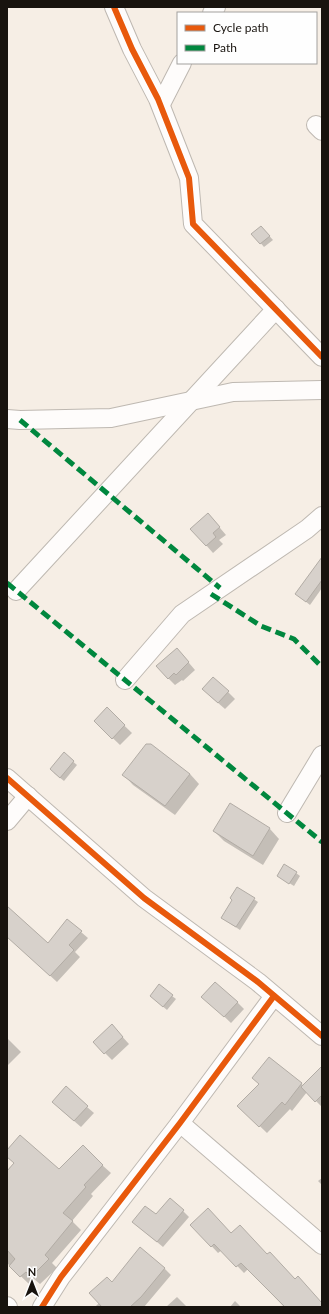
<svg xmlns="http://www.w3.org/2000/svg" width="329" height="1314" font-family="Lato,sans-serif">
  <style>
    .shadow { fill: #0003 }
    .building { fill: #d7d1cb; stroke: #b2aca5 }
    .lines { fill: none; stroke-linecap: round; stroke-linejoin: round }
    .minor-casing { stroke: #beb8b1; stroke-width: 20 }
    .minor { stroke: #fefcfb; stroke-width: 18 }
    .quiet { stroke: #00873e; stroke-width: 5; stroke-dasharray: 10 5; stroke-linecap: butt }
    .cycleway-casing { stroke: #fefefe; stroke-width: 8 }
    .cycleway { stroke: #e8590c; stroke-width: 6 }
  </style>
  <rect width="100%" height="100%" fill="#f6eee5"/>
  <!-- shadow -->
  <g class="shadow">
    <path d="M264,230L273,240L264,247L253,234Z"/>
    <path d="M215,522L226,535L219,540L223,544L213,553L192,529Z"/>
    <path d="M322,559V588L310,605L300,597Z"/>
    <path d="M184,657L195,670L183,681L182,680L175,685L168,678Z"/>
    <path d="M228,692L235,699L225,709L210,696Z"/>
    <path d="M107,709L132,733L120,745L95,721Z"/>
    <path d="M64,754L77,765L64,781L54,773Z"/>
    <path d="M190,774L199,784L175,815L133,785L124,775Z"/>
    <path d="M230,805L270,829L279,839L263,865L224,841L214,831Z"/>
    <path d="M296,873L300,876L294,886L278,876Z"/>
    <path d="M237,888L258,902L240,930L222,918L233,900Z"/>
    <path d="M7,913L48,944L81,932L88,938L75,952L80,957L57,982L7,936Z"/>
    <path d="M172,996L176,999L167,1010L154,999Z"/>
    <path d="M237,1002L244,1009L231,1023L210,1003Z"/>
    <path d="M119,1033L129,1044L112,1060L105,1053Z"/>
    <path d="M7,1038L21,1052L7,1066Z"/>
    <path d="M270,1058L304,1086L322,1069V1107L307,1092L292,1111L290,1109L267,1133L246,1113Z"/>
    <path d="M87,1107L94,1113L81,1127L60,1109Z"/>
    <path d="M7,1151L59,1171L102,1165L111,1173L91,1194L93,1196L72,1221L81,1230L52,1263L57,1268L40,1284L34,1279L29,1284L7,1263V1173L15,1164L7,1156Z"/>
    <path d="M322,1178V1185L318,1181Z"/>
    <path d="M183,1211L189,1217L163,1247L133,1222Z"/>
    <path d="M192,1225L231,1234L267,1255L295,1280L318,1307H284L248,1269L244,1273L222,1250L218,1253Z"/>
    <path d="M164,1268L171,1275L144,1307H95L99,1303L112,1283Z"/>
    <path d="M177,1297L187,1307H166Z"/>
    <path d="M235,1301L241,1307H230Z"/>
  </g>
  <!-- building -->
  <g class="building">
    <path d="M261,226L270,236L260,244L251,234Z"/>
    <path d="M208,513L220,527L213,533L216,537L206,546L190,529Z"/>
    <path d="M322,557V580L306,602L295,594Z"/>
    <path d="M177,648L189,662L176,675L174,673L168,679L156,666Z"/>
    <path d="M213,677L229,691L218,703L202,689Z"/>
    <path d="M107,707L125,725L112,739L94,721Z"/>
    <path d="M146,744H151L190,774L165,806L122,775Z"/>
    <path d="M64,752L74,761L60,778L50,769Z"/>
    <path d="M230,803L270,828L253,856L213,831Z"/>
    <path d="M284,864L297,872L289,884L277,876Z"/>
    <path d="M237,887L255,898L236,927L221,918L232,900L230,898Z"/>
    <path d="M7,906L48,943L67,919L82,931L69,945L74,950L50,976L7,937Z"/>
    <path d="M215,982L238,1002L224,1017L201,997Z"/>
    <path d="M159,984L173,995L163,1007L150,996Z"/>
    <path d="M112,1024L123,1037L104,1054L93,1042Z"/>
    <path d="M269,1057L302,1083L285,1105L282,1102L259,1127L237,1106L259,1084L252,1078Z"/>
    <path d="M322,1066V1095L315,1102L301,1087Z"/>
    <path d="M66,1086L88,1106L74,1121L52,1102Z"/>
    <path d="M20,1135L59,1169L83,1145L103,1165L84,1185L86,1187L63,1213L73,1221L45,1255L49,1259L31,1277L26,1272L20,1277L9,1266L15,1259L7,1250V1171L14,1163L7,1157V1150Z"/>
    <path d="M170,1198L184,1210L157,1242L132,1222L145,1206L156,1214Z"/>
    <path d="M208,1208L231,1233L240,1225L267,1254L270,1252L295,1279L298,1276L322,1303V1307H285L241,1263L236,1267L214,1244L211,1247L190,1225Z"/>
    <path d="M140,1247L165,1268L141,1297L130,1307H102L89,1293L107,1277L112,1282Z"/>
  </g>
  <g class="lines">
    <!-- minor casing -->
    <g class="minor-casing">
      <g id="minor">
        <path d="M114,7L132,49L158,99L189,178L193,224L322,357"/>
        <path d="M212,13L216,7"/>
        <path d="M161,104L182,63"/>
        <path d="M316,125L322,131"/>
        <path d="M7,419L20,420L111,418L233,392L322,390"/>
        <path d="M16,591L276,309"/>
        <path d="M125,680L182,614L307,529L322,516"/>
        <path d="M7,778L144,898L258,982L322,1036"/>
        <path d="M287,813L322,755"/>
        <path d="M7,821L28,796"/>
        <path d="M180,1123L322,1245"/>
        <path d="M7,1306L8,1307"/>
        <path d="M42,1307L61,1277L180,1123L274,996"/>
      </g>
    </g>
    <!-- minor -->
    <use href="#minor" class="minor"/>
    <!-- quiet -->
    <g class="quiet">
      <path d="M20,420L220,588"/>
      <path d="M7,583L322,842"/>
      <path d="M211,594L261,626L294,639L322,667"/>
    </g>
    <!-- cycleway casing -->
    <g class="cycleway-casing">
      <g id="cycleway">
        <path d="M114,7L132,49L158,99L189,178L193,224L322,357"/>
        <path d="M7,778L144,898L258,982L322,1036"/>
        <path d="M42,1307L61,1277L180,1123L274,996"/>
      </g>
    </g>
    <!-- cycleway -->
    <use href="#cycleway" class="cycleway"/>
  </g>
  <!-- border -->
  <rect width="329" height="1314" fill="none" stroke="#18130e" stroke-width="16"/>
  <!-- legend -->
  <rect x="177" y="12" width="140" height="52" fill="#fefefe" stroke="#a2a09e"/>
  <rect x="185" y="25" width="20" height="6" fill="#e8590c" stroke="#a2a09e"/>
  <text x="213" y="32" font-size="12" fill="#18130e">Cycle path</text>
  <rect x="185" y="45" width="20" height="6" fill="#00873e" stroke="#a2a09e"/>
  <text x="213" y="52" font-size="12" fill="#18130e">Path</text>
  <!-- north arrow -->
  <g transform="translate(32 1282)" stroke="#fefefe" stroke-width="3" paint-order="stroke">
  <path d="M0-3L7 15L0 10L-7 15Z" fill="#18130e"/>
  <text y="-6" font-size="11" font-weight="bold" text-anchor="middle" fill="#18130e">N</text>
  </g>
</svg>
